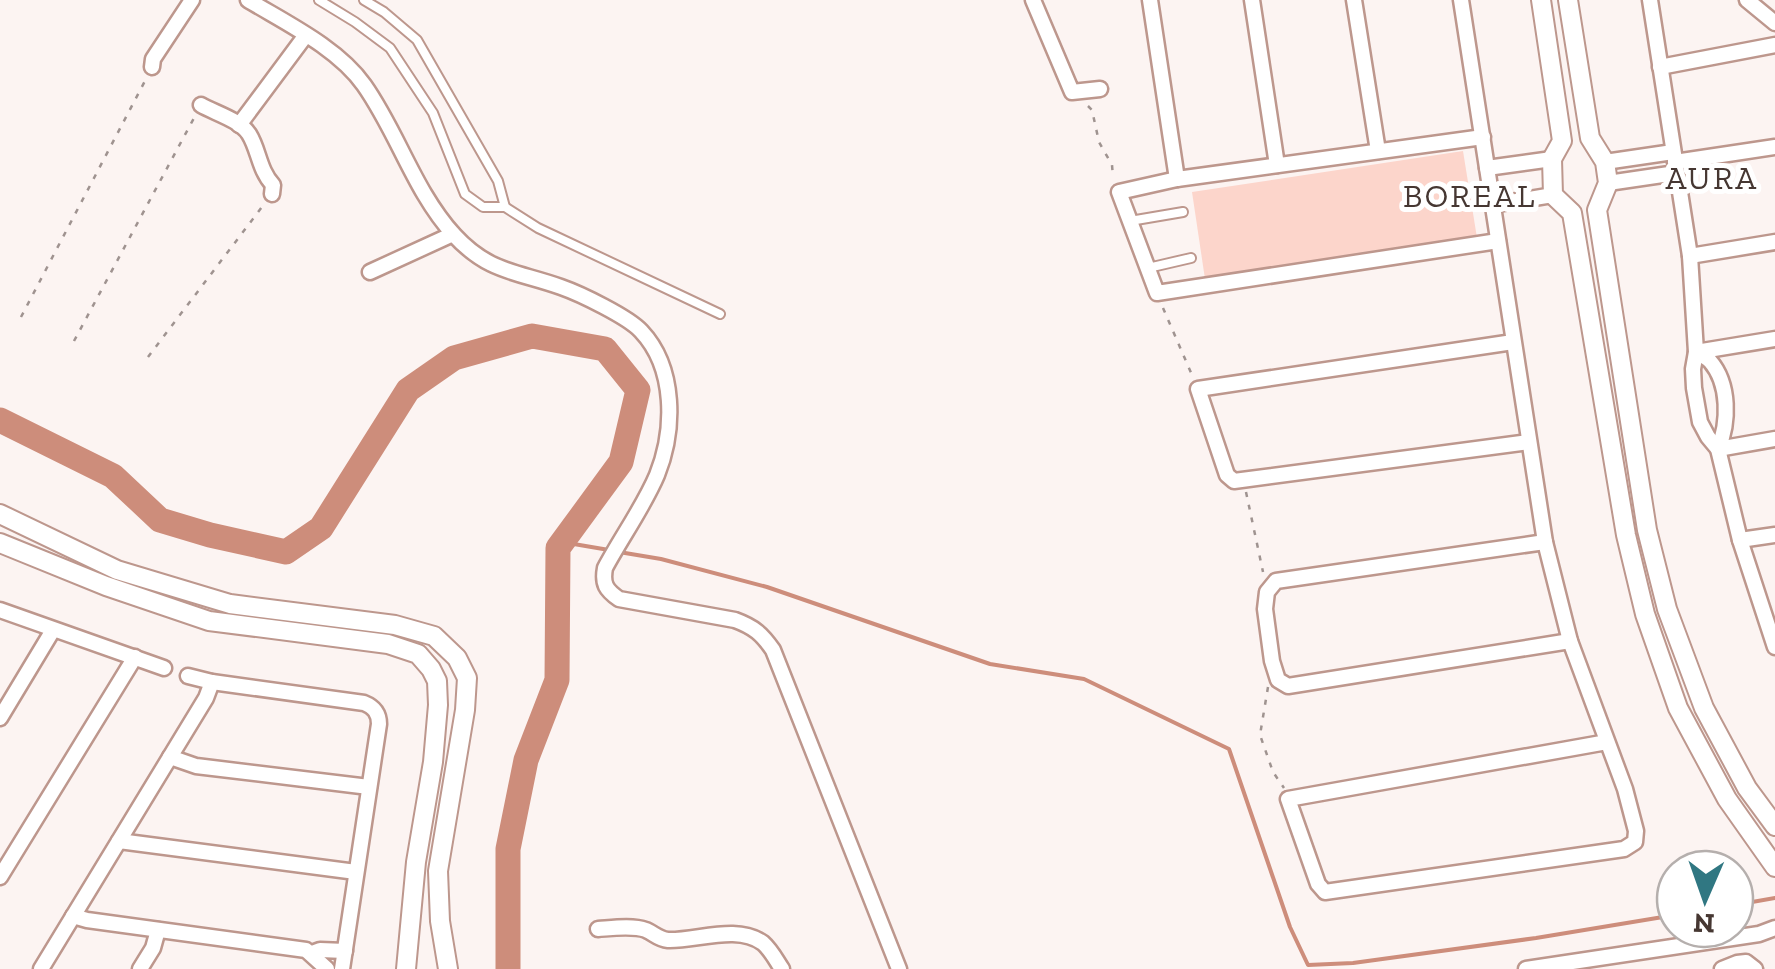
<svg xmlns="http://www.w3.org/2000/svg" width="1775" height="969" font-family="'Zilla Slab',serif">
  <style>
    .green { fill: #fcd5cb }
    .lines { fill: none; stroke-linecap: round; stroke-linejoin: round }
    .stream { stroke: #cd8d7b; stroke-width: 4 }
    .river { stroke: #cd8d7b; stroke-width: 25 }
    .service-casing { stroke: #bd978d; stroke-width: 12 }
    .minor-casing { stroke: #bd978d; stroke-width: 19 }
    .tertiary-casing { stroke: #bd978d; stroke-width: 22 }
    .path { stroke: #9f9390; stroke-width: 2.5; stroke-dasharray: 5 8; stroke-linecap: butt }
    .service { stroke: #fff; stroke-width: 8 }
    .minor { stroke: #fff; stroke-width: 14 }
    .tertiary { stroke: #fff; stroke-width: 18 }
    .labels { text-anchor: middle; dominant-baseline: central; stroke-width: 10; stroke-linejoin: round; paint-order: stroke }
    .neighbourhood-label { font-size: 32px; letter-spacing: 2.5px; fill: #463732; stroke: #fff }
  </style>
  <rect width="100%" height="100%" fill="#fcf4f2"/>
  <!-- green -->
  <path class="green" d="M1463,151L1477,238L1205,279L1192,192Z"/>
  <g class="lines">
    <!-- stream -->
    <g class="stream">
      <path d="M562,542L609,550"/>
      <path d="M619,552L661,559L767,587L990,664L1084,679L1229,749L1290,927L1308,965L1353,963L1536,938L1675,915"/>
      <path d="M1735,905L1775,898"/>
    </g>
    <!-- river -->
    <path class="river" d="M0,420L113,476L160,520L210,535L286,552L321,528L408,390L454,358L532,336L605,349L638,390L621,462L558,548L557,680L526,760L508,849V969"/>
    <!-- service casing -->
    <g class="service-casing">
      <g id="service">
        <path d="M319,0L355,22L390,48L433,113L465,194L483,207H505L538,228L720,314"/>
        <path d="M364,0L384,12L417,40L498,181L505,207"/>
        <path d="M1130,221L1183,212"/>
        <path d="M1148,268L1191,258"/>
      </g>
    </g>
    <!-- minor casing -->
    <g class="minor-casing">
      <g id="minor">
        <path d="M248,0C286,23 338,48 364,85C398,133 414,191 454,235C489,273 516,271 561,287C581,294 628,317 641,331C676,368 675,430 657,475C644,506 621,538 605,568C602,584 606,590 619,599L735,620C754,627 762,634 773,650L899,969"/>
        <path d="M1033,0L1072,92L1100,89"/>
        <path d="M1150,0L1177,179"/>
        <path d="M1252,0L1277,165"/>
        <path d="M1354,0L1378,151"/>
        <path d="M1461,0L1545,542L1570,641L1625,789L1636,831L1635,842L1624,849L1325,892L1318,884L1288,799L1607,742"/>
        <path d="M1650,0L1690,256L1696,352L1693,369L1694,388L1700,422L1708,437L1718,449L1740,540L1775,647"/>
        <path d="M1747,0L1775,23"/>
        <path d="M152,67L153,59L192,0"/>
        <path d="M1660,67L1775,45"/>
        <path d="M201,105C215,113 240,120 249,134C259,150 259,170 273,185L272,194"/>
        <path d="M239,125L306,35"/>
        <path d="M1483,137L1177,179L1119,192L1157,293L1498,241"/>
        <path d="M1605,162L1673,152"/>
        <path d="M1675,162L1775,147"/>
        <path d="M1487,168L1552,159"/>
        <path d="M1608,183L1676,173"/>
        <path d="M1492,205L1553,195"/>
        <path d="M1690,256L1775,242"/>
        <path d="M370,272L453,234"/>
        <path d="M1513,342L1198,389L1227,475L1234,481L1529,442"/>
        <path d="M1696,352C1701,355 1706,357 1710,361C1730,384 1729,423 1718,449"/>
        <path d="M1696,352L1775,339"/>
        <path d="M1718,449L1775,439"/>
        <path d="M1740,540L1775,535"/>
        <path d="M1545,542L1276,581L1267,592L1265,609L1272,661L1278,680L1288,686L1570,641"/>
        <path d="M0,610L164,668"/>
        <path d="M188,676L212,682L364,703C374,707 379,713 379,724L342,969"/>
        <path d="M0,718L53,630"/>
        <path d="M170,757L196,766L369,787"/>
        <path d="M119,841L356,872"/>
        <path d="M0,877L135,657"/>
        <path d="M73,916L87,920L306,950L327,969"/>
        <path d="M598,929C612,928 633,925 646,930C655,934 658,939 668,940C697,941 737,924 763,943C771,950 776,960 782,969"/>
        <path d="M312,953L320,950L345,951"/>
        <path d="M41,969L206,698L212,682"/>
        <path d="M140,969L153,948L158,930"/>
        <path d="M1526,969L1759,934L1775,928"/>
        <path d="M1722,969L1737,963L1746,962L1755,969"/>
      </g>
    </g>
    <!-- tertiary casing -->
    <g class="tertiary-casing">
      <g id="tertiary">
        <path d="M1541,0L1562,141L1552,159L1553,195L1572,213L1626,535L1645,614L1678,708L1727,799L1775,867"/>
        <path d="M1568,0L1590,138L1605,162L1608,183L1597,210L1647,530L1667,609L1704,708L1747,788L1775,826"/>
        <path d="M0,514L117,570L230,604L395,625L434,636L457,658L467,678L465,710L438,871L440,921L448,969"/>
        <path d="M0,543L106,586L209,621L388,644L418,654L431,669L437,681L438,705L433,762L416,862L406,969"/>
      </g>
    </g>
    <!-- path -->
    <g class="path">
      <path d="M1088,106L1092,110L1099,142L1112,165L1113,177"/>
      <path d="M1163,308L1192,375"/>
      <path d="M21,317L146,79"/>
      <path d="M74,341L194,118"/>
      <path d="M148,357L265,203"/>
      <path d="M1246,492L1263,572"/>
      <path d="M1268,687L1260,735L1273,772L1284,788"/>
    </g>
    <!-- service -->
    <use href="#service" class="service"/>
    <!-- minor -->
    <use href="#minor" class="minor"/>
    <!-- tertiary -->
    <use href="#tertiary" class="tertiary"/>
  </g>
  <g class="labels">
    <!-- neighbourhood labels -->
    <g class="neighbourhood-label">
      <text x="1712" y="178">AURA</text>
      <text x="1470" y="196">BOREAL</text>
    </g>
  </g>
  <!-- north arrow -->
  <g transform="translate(1705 899) rotate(182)"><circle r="48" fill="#ffffff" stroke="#b5afad" stroke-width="2.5"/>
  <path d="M0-8L18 38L0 25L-18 38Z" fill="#307782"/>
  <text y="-15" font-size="28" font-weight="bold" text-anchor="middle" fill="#463732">N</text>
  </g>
</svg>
